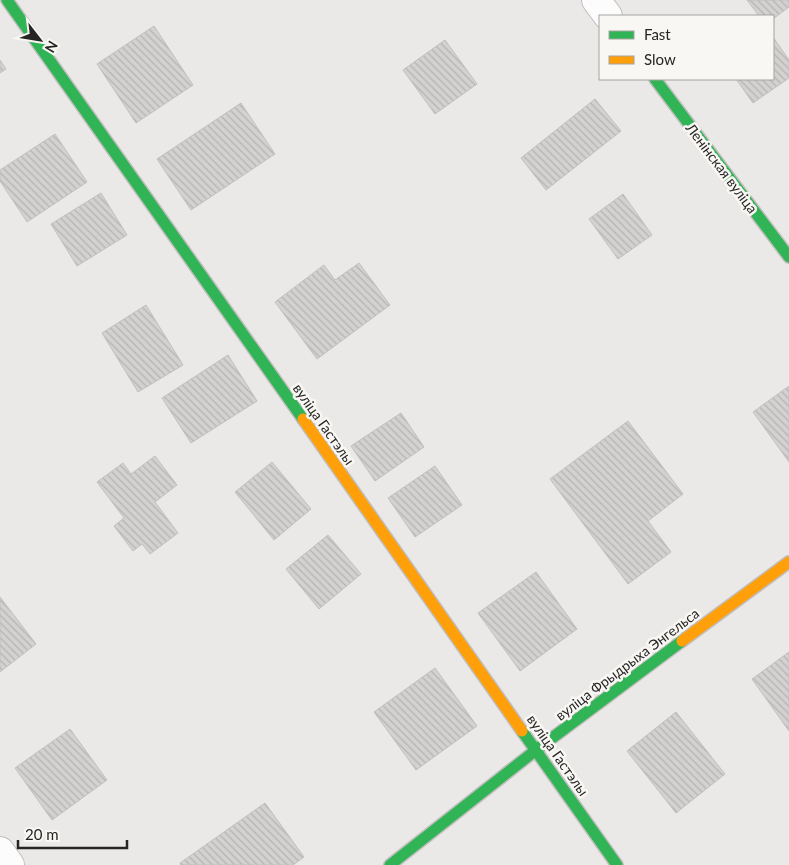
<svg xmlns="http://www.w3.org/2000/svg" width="789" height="865" font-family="Lato,sans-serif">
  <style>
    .building { fill: url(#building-back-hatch); stroke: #c2c0bf }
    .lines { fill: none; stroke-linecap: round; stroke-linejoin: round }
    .street-casing { stroke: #c0bebd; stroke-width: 30 }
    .fast-casing { stroke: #c0bebd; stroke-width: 14 }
    .slow-casing { stroke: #c0bebd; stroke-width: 14 }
    .street { stroke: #fcfcfc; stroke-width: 28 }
    .fast { stroke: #30b455; stroke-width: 11 }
    .slow { stroke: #ff9f0a; stroke-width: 11 }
    .labels { text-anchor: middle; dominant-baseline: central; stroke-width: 5; stroke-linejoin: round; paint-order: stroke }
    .street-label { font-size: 14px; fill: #252524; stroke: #f9f7f4 }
  </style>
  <defs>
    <pattern id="building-back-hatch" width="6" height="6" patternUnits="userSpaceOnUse" patternTransform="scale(1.25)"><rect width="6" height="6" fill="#d4d2d1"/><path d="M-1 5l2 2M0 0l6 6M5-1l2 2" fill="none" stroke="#b6b4b3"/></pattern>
  </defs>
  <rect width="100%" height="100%" fill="#ebe9e8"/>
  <!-- building -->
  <g class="building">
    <path d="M747,0H789V7L773,19V16H759Z"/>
    <path d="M154,26L193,85L136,123L97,64Z"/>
    <path d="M773,37L789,60V78L753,103L736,79H773Z"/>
    <path d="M445,40L477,84L435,114L403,70Z"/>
    <path d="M0,60L6,69L0,73Z"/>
    <path d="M595,99L621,131L546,190L521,158Z"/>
    <path d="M241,103L275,154L191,210L157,159Z"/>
    <path d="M55,134L87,182L27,222L0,181V170Z"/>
    <path d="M101,193L127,235L77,266L51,224Z"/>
    <path d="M623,194L652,235L618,259L589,219Z"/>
    <path d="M359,263L390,305L317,359L275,302L324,265L335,280Z"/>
    <path d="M146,305L183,365L138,392L102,333Z"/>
    <path d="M228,355L257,401L191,443L162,398Z"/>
    <path d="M789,386V462L753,412Z"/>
    <path d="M401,413L424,447L375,481L351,446Z"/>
    <path d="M628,421L683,494L648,521L671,552L628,584L550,479Z"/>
    <path d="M155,456L177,485L155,502L178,533L150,554L142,544L133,551L114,526L124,518L97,482L123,463L131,474Z"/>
    <path d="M272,462L311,509L274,540L235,492Z"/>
    <path d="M435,466L462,505L415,537L388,498Z"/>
    <path d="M328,535L361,574L319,609L286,569Z"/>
    <path d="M536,572L577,629L520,671L478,613Z"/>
    <path d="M0,597L36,644L0,672Z"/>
    <path d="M789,652V731L752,679Z"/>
    <path d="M435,668L477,726L416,770L374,712Z"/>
    <path d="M676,712L725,774L676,813L627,751Z"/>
    <path d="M70,729L107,780L52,820L15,768Z"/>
    <path d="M265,803L304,857L293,865H181L180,863Z"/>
  </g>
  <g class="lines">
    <!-- street casing -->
    <g class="street-casing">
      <g id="street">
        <path d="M596,0L608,16"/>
        <path d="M0,851L10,865"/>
      </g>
    </g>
    <!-- fast casing -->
    <g class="fast-casing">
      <g id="fast">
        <path d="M7,0L303,419"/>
        <path d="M655,79L789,257"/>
        <path d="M522,731L617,865"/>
        <path d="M390,865L536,750L682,641"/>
      </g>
    </g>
    <!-- slow casing -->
    <g class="slow-casing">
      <g id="slow">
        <path d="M303,419L522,731"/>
        <path d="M682,641L789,562"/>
      </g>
    </g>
    <!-- street -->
    <use href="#street" class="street"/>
    <!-- fast -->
    <use href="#fast" class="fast"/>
    <!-- slow -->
    <use href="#slow" class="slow"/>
  </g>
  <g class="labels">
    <!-- street labels -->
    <g class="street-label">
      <text transform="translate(722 168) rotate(53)">Ленінская вуліца</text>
      <text transform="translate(324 424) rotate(55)">вуліца Гастэлы</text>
      <text transform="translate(627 664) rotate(-37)">вуліца Фрыдрыха Энгельса</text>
      <text transform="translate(558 755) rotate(55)">вуліца Гастэлы</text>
    </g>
  </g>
  <!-- legend -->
  <rect x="599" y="15" width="175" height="65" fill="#f9f7f4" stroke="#a4a3a1"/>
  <rect x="609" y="31" width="25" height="8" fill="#30b455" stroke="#a4a3a1"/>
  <text x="644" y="40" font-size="15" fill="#252524">Fast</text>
  <rect x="609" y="56" width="25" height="8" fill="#ff9f0a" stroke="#a4a3a1"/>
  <text x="644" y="65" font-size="15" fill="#252524">Slow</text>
  <!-- north arrow -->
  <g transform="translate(40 40) rotate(121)" stroke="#f9f7f4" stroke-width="4" paint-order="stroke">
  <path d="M0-4L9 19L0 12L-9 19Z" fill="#252524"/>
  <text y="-8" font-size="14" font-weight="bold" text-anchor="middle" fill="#252524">N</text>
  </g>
  <!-- scale -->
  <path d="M18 840v8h109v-8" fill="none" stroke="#252524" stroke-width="2.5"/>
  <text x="25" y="840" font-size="15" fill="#252524" stroke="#f9f7f4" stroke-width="4" paint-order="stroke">20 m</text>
</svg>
